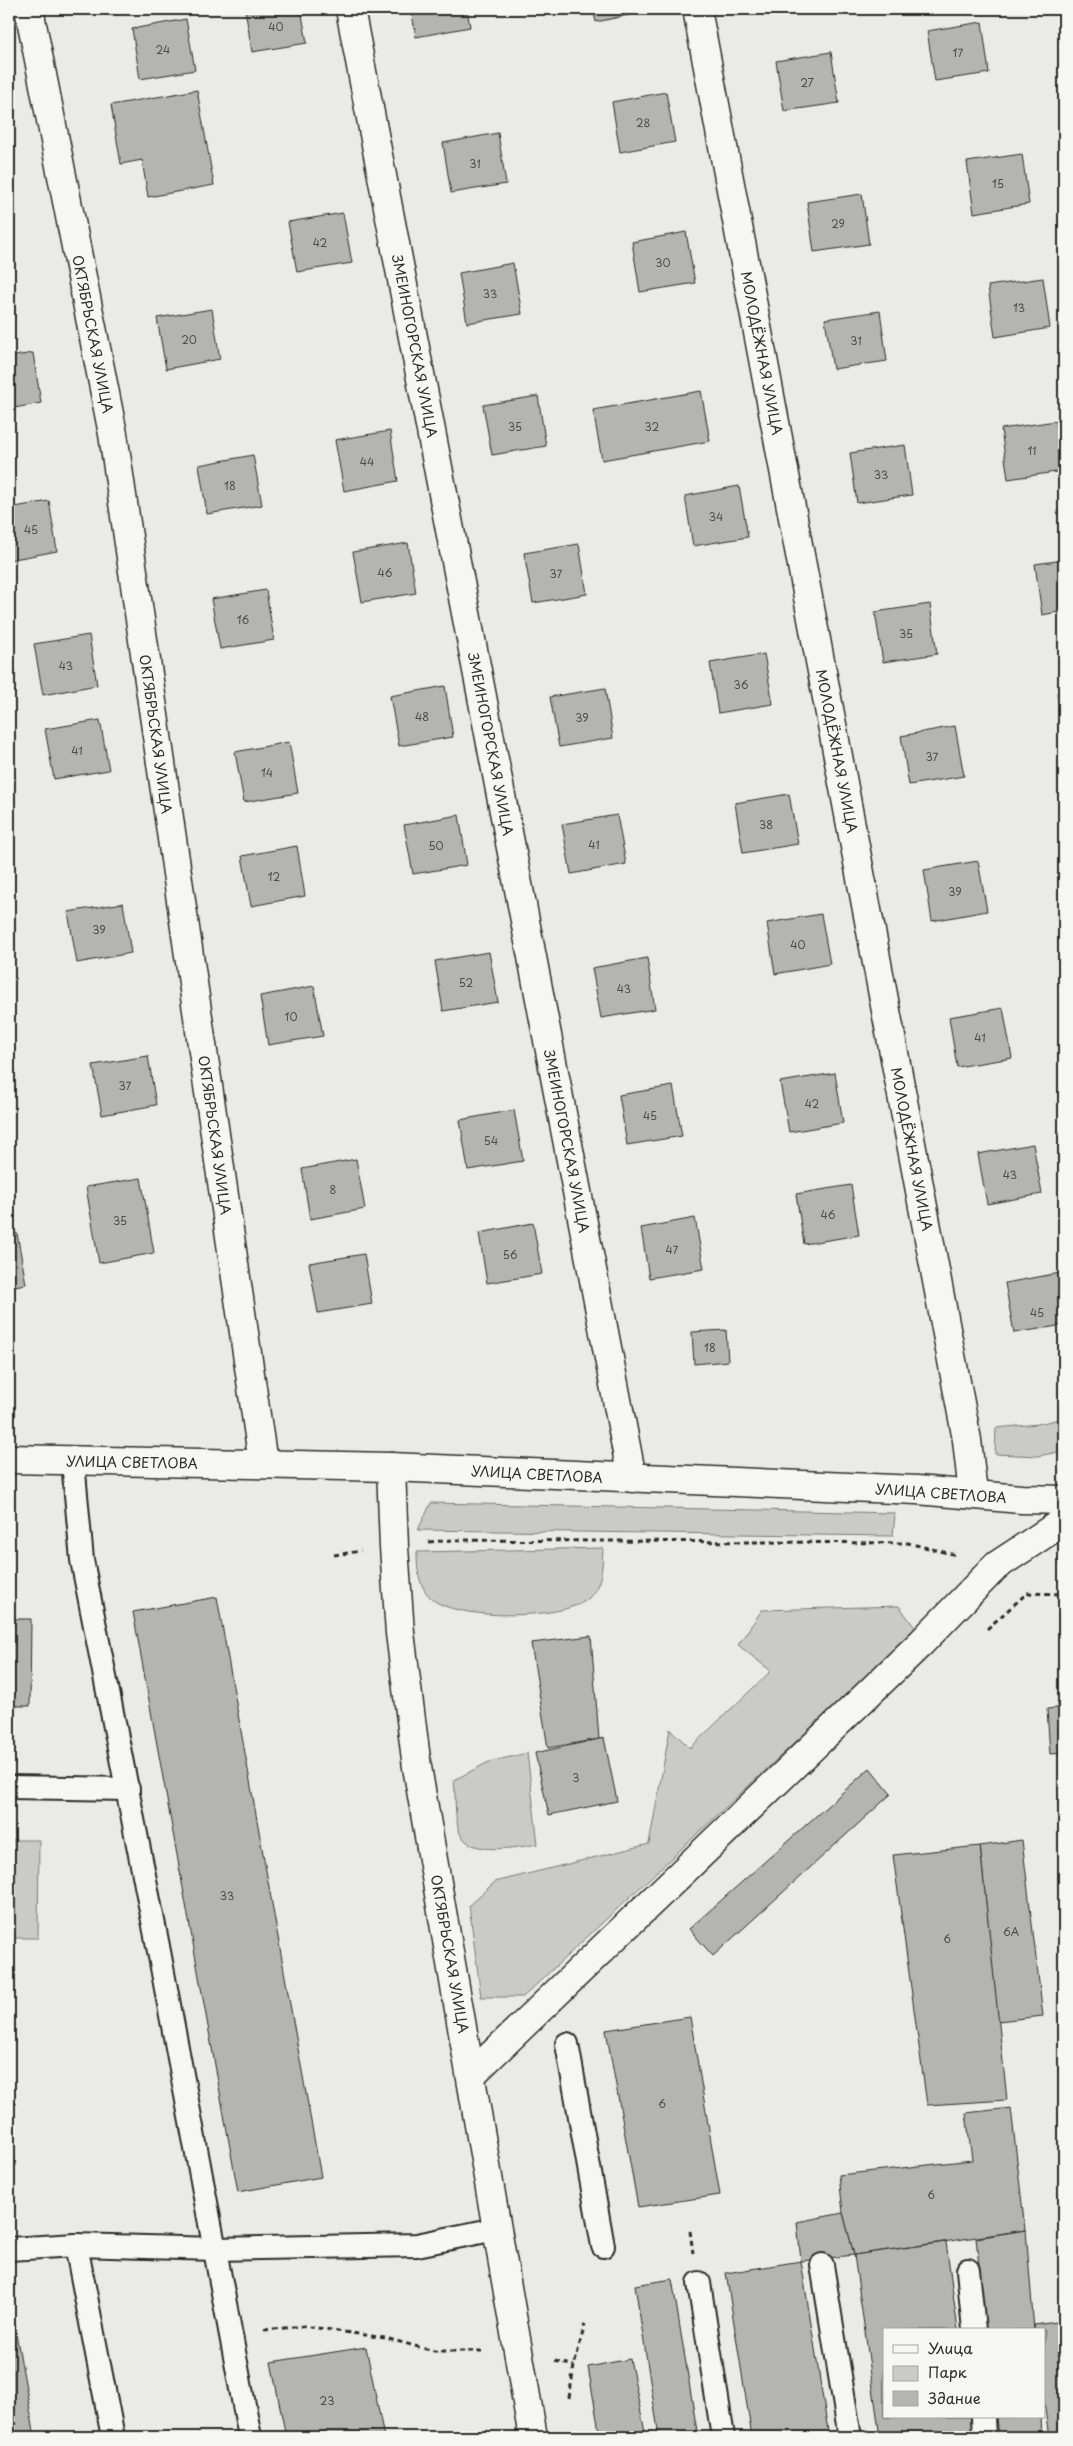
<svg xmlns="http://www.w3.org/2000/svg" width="1073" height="2446" font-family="'Playpen Sans',sans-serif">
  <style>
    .green { fill: #cacac7; stroke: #7a7a79 }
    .building { fill: #b4b4b1; stroke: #2b2b2b }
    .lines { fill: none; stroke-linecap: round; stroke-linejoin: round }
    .lane-casing { stroke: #2b2b2b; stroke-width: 26 }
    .street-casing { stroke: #2b2b2b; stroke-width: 31 }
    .secondary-casing { stroke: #2b2b2b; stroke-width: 31 }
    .path { stroke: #2b2b2b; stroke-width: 3; stroke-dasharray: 5 4; stroke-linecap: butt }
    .lane { stroke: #f6f6f2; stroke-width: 22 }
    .street { stroke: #f6f6f2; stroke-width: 28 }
    .secondary { stroke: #f6f6f2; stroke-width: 28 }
    .labels { text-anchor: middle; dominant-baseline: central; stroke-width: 4; stroke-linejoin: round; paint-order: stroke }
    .number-label { font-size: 11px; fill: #4d4d4c }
    .street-label { font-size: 14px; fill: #2b2b2b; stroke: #f6f6f2 }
  </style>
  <rect width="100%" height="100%" fill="#eaeae6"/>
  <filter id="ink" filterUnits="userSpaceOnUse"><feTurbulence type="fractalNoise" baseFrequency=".02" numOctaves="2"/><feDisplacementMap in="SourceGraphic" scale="10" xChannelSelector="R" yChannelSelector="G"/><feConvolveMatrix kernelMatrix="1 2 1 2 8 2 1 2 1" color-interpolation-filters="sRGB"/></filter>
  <g filter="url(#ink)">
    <!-- green -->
    <g class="green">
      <path d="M1064,1418V1451L1038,1456L995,1454L996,1428L1038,1424Z"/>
      <path d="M431,1503L895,1513L893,1536L418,1530Z"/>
      <path d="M603,1548C602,1567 603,1583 589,1598C567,1620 453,1621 431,1598C418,1586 417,1568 417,1552Z"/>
      <path d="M899,1606L916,1629L523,1997H481L469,1905L495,1882L649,1844L670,1729L690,1748L771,1671L738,1645L762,1610Z"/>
      <path d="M527,1753L538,1844C518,1847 468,1858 459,1831C454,1816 456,1795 454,1780L489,1762Z"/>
      <path d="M9,1840H39L38,1938H9Z"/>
    </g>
    <!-- building -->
    <g class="building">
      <path d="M245,9H301L307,43L252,52Z"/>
      <path d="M411,9H467L470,27L416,37Z"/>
      <path d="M593,9H648V11L596,22Z"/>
      <path d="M186,19L195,70L140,79L132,29Z"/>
      <path d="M982,22L989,73L935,81L927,31Z"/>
      <path d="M831,52L839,103L784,111L776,61Z"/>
      <path d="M197,90L214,185L148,197L142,160L121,164L111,105Z"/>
      <path d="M666,92L675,142L620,152L612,102Z"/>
      <path d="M498,133L506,184L451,193L443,143Z"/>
      <path d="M1022,154L1029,204L974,213L967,162Z"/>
      <path d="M862,194L869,244L814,252L807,202Z"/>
      <path d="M343,213L352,263L297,272L288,222Z"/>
      <path d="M686,232L695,283L640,292L632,242Z"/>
      <path d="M9,236L14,270L9,271Z"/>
      <path d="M513,263L522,314L467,323L459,273Z"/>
      <path d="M1043,278L1050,328L995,337L988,286Z"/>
      <path d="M212,309L220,359L166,369L157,318Z"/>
      <path d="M880,311L887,361L833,369L825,319Z"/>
      <path d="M33,353L41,403L9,409V357Z"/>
      <path d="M701,391L710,441L602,460L593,410Z"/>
      <path d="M538,396L546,446L492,455L483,405Z"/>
      <path d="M1056,421L1063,471L1008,479L1001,429Z"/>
      <path d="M390,431L398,481L344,491L335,440Z"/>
      <path d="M905,445L912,495L857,503L850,453Z"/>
      <path d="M253,455L262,505L207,514L199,465Z"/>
      <path d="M739,486L748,537L693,546L685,496Z"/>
      <path d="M49,501L57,551L9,560V508Z"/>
      <path d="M408,543L416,593L362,602L353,552Z"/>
      <path d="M579,544L587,594L533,603L524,553Z"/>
      <path d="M1064,560V611L1042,615L1035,564Z"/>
      <path d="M266,590L274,640L220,649L211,599Z"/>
      <path d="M930,604L937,654L883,662L875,612Z"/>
      <path d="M89,635L97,685L43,695L34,644Z"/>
      <path d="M764,654L773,704L718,713L710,663Z"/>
      <path d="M445,686L453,737L399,746L390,696Z"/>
      <path d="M605,688L613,738L559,747L550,697Z"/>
      <path d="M1064,692V743L1057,693Z"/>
      <path d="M100,720L109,770L54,779L45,729Z"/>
      <path d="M955,726L964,776L909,785L901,736Z"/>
      <path d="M289,742L298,793L244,802L235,752Z"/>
      <path d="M789,794L798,844L743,853L735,803Z"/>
      <path d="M459,815L467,865L413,874L404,825Z"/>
      <path d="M617,815L626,864L571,874L562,824Z"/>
      <path d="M297,846L305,896L251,906L242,856Z"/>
      <path d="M978,861L987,911L932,921L924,870Z"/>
      <path d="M123,903L131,953L77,963L68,912Z"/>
      <path d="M821,914L830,964L775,974L767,923Z"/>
      <path d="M489,952L498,1002L443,1011L435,961Z"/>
      <path d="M647,958L655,1009L601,1018L592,968Z"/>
      <path d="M314,986L323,1036L268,1045L260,996Z"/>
      <path d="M1003,1008L1012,1058L957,1067L949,1017Z"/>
      <path d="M148,1056L156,1105L102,1115L93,1065Z"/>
      <path d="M835,1073L843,1123L789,1132L780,1082Z"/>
      <path d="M673,1086L682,1136L627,1145L619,1095Z"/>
      <path d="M514,1110L523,1161L468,1170L460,1120Z"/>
      <path d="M1033,1144L1042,1194L987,1204L978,1154Z"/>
      <path d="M356,1159L365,1209L310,1219L302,1169Z"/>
      <path d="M141,1178L154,1253L99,1263L86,1187Z"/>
      <path d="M851,1185L859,1235L804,1244L796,1194Z"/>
      <path d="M695,1218L704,1269L649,1278L641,1228Z"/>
      <path d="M533,1223L542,1274L487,1283L479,1233Z"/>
      <path d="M17,1233L26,1284L9,1287V1235Z"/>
      <path d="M364,1254L372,1304L318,1313L309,1263Z"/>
      <path d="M1060,1273L1064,1300V1325L1014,1333L1005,1283Z"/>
      <path d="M726,1330L728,1361L694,1364L692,1332Z"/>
      <path d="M217,1597L321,2177L238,2192L133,1612Z"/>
      <path d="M9,1619H31L30,1706H9Z"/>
      <path d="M591,1636L599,1739L548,1748L531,1643Z"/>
      <path d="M1064,1707V1753L1050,1754L1047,1709Z"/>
      <path d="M604,1738L617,1801L549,1815L535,1753Z"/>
      <path d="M870,1768L891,1794L713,1956L689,1929Z"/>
      <path d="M1022,1840L1043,2016L998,2021L980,1846Z"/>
      <path d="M980,1846L1007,2100L927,2105L893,1855Z"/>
      <path d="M690,2017L720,2195L638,2207L606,2030Z"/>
      <path d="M1011,2108L1025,2230L854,2255L843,2213L839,2175L972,2160L966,2113Z"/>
      <path d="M843,2213L854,2255L801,2261L797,2222Z"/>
      <path d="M1026,2230L1034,2330H986L976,2238Z"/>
      <path d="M946,2242L958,2330H884V2417H971L974,2437H880L854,2255Z"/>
      <path d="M801,2261L829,2437H752L726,2273Z"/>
      <path d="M672,2279L698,2437H659L635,2285Z"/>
      <path d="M10,2301L35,2437H9Z"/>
      <path d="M1064,2321V2437H1049L1044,2402V2330H1035L1034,2325Z"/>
      <path d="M366,2347L384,2437H286L271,2362Z"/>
      <path d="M630,2359L646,2437H600L588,2367Z"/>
      <path d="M996,2417H1040L1041,2437H998Z"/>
    </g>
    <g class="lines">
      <!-- lane casing -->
      <g class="lane-casing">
        <g id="lane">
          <path d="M73,1462L82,1560L158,1946L250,2437"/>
          <path d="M9,1787L128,1789"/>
          <path d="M567,2044L603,2246"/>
          <path d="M76,2245L113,2437"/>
          <path d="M9,2249L76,2245L216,2249L417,2245L496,2229"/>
          <path d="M822,2265L850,2437"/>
          <path d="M968,2270L974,2330"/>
          <path d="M699,2283L723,2437"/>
          <path d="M983,2417L984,2437"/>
        </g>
      </g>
      <!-- street casing -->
      <g class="street-casing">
        <g id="street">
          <path d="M29,9L113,434L263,1463"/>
          <path d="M350,9L632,1478"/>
          <path d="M697,9L967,1440L973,1494"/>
          <path d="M471,2075L921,1643L996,1566L1064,1521"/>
        </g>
      </g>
      <!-- secondary casing -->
      <g class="secondary-casing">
        <g id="secondary">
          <path d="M9,1459L391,1467L917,1490L1021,1499L1064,1500"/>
          <path d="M391,1467L394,1547L400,1633L417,1767L533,2437"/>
        </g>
      </g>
      <!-- path -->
      <g class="path">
        <path d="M429,1542L452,1540L908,1543L956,1555"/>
        <path d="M334,1555L361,1551"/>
        <path d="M987,1629L1027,1593L1064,1594"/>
        <path d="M690,2231L693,2253"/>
        <path d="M264,2330L304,2326L385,2338L434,2351H482"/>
        <path d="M555,2361L574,2366"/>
        <path d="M569,2398L574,2366L585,2324"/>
      </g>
      <!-- lane -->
      <use href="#lane" class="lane"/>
      <!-- street -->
      <use href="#street" class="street"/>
      <!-- secondary -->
      <use href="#secondary" class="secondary"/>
    </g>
  </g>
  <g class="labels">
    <!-- number labels -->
    <g class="number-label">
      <text x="276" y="26">40</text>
      <text x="163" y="49">24</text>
      <text x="958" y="52">17</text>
      <text x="807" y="82">27</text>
      <text x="643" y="122">28</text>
      <text x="475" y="163">31</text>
      <text x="998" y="183">15</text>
      <text x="838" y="223">29</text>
      <text x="320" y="242">42</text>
      <text x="663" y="262">30</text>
      <text x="490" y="293">33</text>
      <text x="1019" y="307">13</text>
      <text x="189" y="339">20</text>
      <text x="856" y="340">31</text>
      <text x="515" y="426">35</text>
      <text x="652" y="426">32</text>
      <text x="1032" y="450">11</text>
      <text x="367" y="461">44</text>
      <text x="881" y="474">33</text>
      <text x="230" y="485">18</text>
      <text x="716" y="516">34</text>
      <text x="31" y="529">45</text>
      <text x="385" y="572">46</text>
      <text x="556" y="573">37</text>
      <text x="243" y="619">16</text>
      <text x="906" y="633">35</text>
      <text x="66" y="665">43</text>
      <text x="741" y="684">36</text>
      <text x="422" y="716">48</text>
      <text x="582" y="717">39</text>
      <text x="77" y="750">41</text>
      <text x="932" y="756">37</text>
      <text x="267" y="772">14</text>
      <text x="766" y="824">38</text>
      <text x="594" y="844">41</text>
      <text x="436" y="845">50</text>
      <text x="274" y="876">12</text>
      <text x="955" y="891">39</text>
      <text x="99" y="929">39</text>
      <text x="798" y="944">40</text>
      <text x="466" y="982">52</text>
      <text x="624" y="988">43</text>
      <text x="291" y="1016">10</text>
      <text x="980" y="1037">41</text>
      <text x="125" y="1085">37</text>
      <text x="812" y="1103">42</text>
      <text x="650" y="1115">45</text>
      <text x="491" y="1140">54</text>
      <text x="1010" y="1174">43</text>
      <text x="333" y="1189">8</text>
      <text x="828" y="1214">46</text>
      <text x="120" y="1220">35</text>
      <text x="672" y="1249">47</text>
      <text x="510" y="1254">56</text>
      <text x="1037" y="1312">45</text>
      <text x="710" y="1347">18</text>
      <text x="576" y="1777">3</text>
      <text x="227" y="1895">33</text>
      <text x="1011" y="1931">6А</text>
      <text x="947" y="1938">6</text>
      <text x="662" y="2103">6</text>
      <text x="931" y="2194">6</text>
      <text x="327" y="2400">23</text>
    </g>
    <!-- street labels -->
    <g class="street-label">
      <text transform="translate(93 334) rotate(79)">ОКТЯБРЬСКАЯ УЛИЦА</text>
      <text transform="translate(415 346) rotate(79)">ЗМЕИНОГОРСКАЯ УЛИЦА</text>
      <text transform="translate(762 353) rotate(79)">МОЛОДЁЖНАЯ УЛИЦА</text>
      <text transform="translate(156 734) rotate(82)">ОКТЯБРЬСКАЯ УЛИЦА</text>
      <text transform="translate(491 744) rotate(79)">ЗМЕИНОГОРСКАЯ УЛИЦА</text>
      <text transform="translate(837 751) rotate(79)">МОЛОДЁЖНАЯ УЛИЦА</text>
      <text transform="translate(215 1135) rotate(82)">ОКТЯБРЬСКАЯ УЛИЦА</text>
      <text transform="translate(567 1141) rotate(79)">ЗМЕИНОГОРСКАЯ УЛИЦА</text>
      <text transform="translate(912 1149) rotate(79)">МОЛОДЁЖНАЯ УЛИЦА</text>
      <text transform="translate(132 1462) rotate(1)">УЛИЦА СВЕТЛОВА</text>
      <text transform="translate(537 1474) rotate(3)">УЛИЦА СВЕТЛОВА</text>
      <text transform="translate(941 1493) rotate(4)">УЛИЦА СВЕТЛОВА</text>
      <text transform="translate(450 1954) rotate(80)">ОКТЯБРЬСКАЯ УЛИЦА</text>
    </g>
  </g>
  <!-- margin -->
  <rect width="1073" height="2446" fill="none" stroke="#f6f6f2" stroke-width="30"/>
  <rect x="15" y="15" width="1043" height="2416" fill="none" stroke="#2b2b2b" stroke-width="2" filter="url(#ink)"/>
  <!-- legend -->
  <rect x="883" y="2328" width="162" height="90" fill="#f6f6f2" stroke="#a5a5a2"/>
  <rect x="893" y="2345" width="25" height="8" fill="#f6f6f2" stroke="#a5a5a2"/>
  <text x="928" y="2354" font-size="15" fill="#2b2b2b">Улица</text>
  <rect x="893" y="2366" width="25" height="15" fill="#cacac7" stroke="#a5a5a2"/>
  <text x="928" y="2378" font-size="15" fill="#2b2b2b">Парк</text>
  <rect x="893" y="2391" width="25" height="15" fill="#b4b4b1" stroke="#a5a5a2"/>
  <text x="928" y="2404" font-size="15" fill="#2b2b2b">Здание</text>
</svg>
